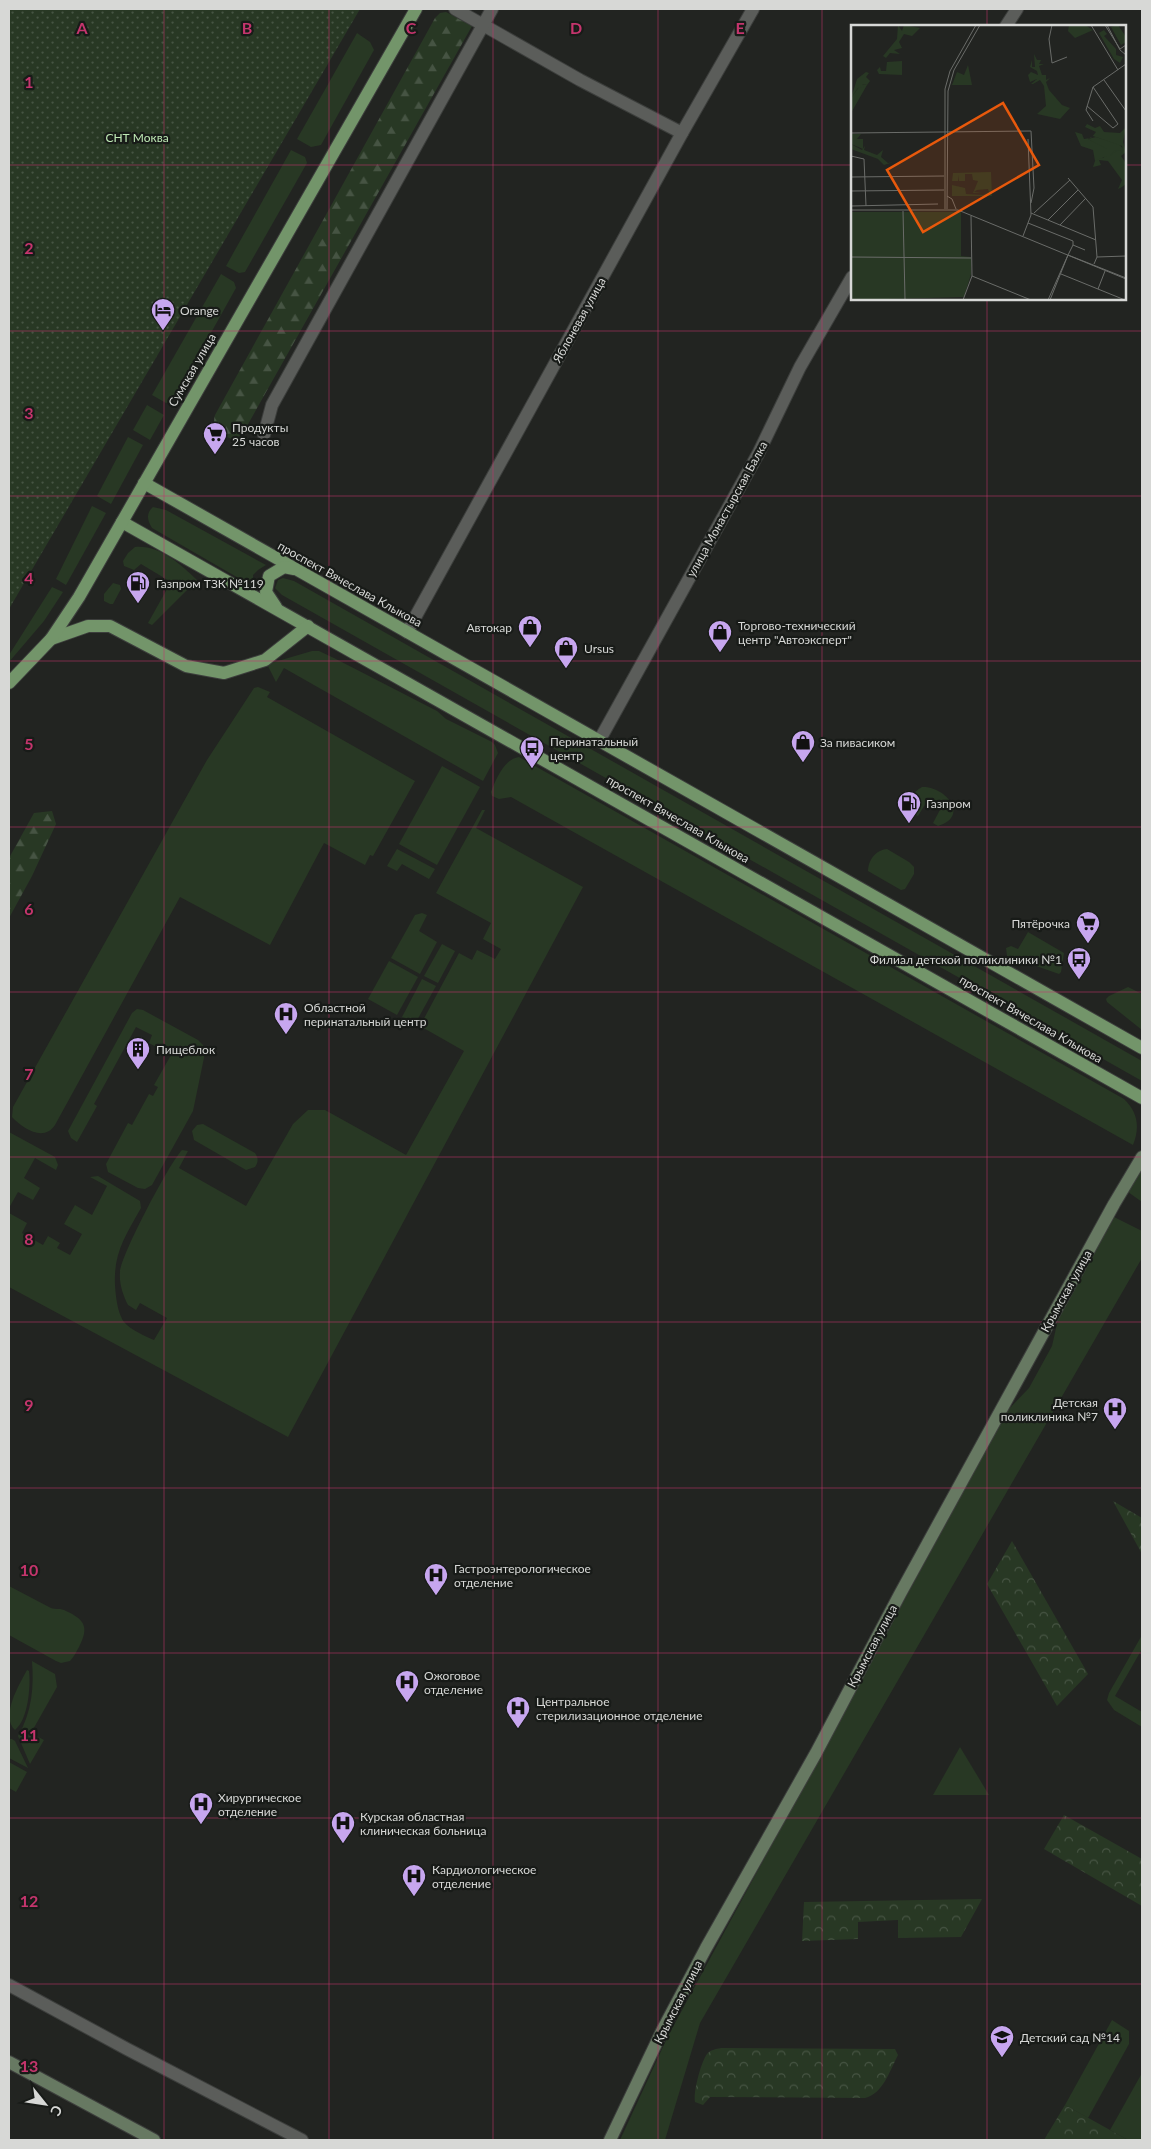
<svg xmlns="http://www.w3.org/2000/svg" width="1151" height="2149" font-family="Lato,sans-serif">
  <style>
    .grass { fill: #283824 }
    .forest { fill: url(#forest-firs) }
    .park { fill: url(#park-crowns) }
    .garden { fill: url(#garden-dots) }
    .lines { fill: none; stroke-linecap: round; stroke-linejoin: round }
    .street-casing { stroke: #3c3e3c; stroke-width: 14 }
    .secondary-casing { stroke: #3c3e3c; stroke-width: 14 }
    .primary-casing { stroke: #3c3e3c; stroke-width: 14 }
    .street { stroke: #5b5d5a; stroke-width: 12 }
    .secondary { stroke: #677962; stroke-width: 12 }
    .primary { stroke: #73956a; stroke-width: 12 }
    .grid { fill: none; stroke: #c5356d; stroke-width: 1; stroke-opacity: 0.55 }
    .labels { text-anchor: middle; dominant-baseline: central; stroke-width: 4.5; stroke-linejoin: round; paint-order: stroke }
    .park-label { font-size: 12px; fill: #bee8b4; stroke: #181b18 }
    .poi-label { font-size: 12px; fill: #d7d8d6; stroke: #181b18; text-anchor: start }
    .street-label { font-size: 12px; fill: #d7d8d6; stroke: #181b18 }
    .inset-road { fill: none; stroke: #6a6c69; stroke-width: 1 }
    .view { fill: #e8590c; fill-opacity: 0.15; stroke: #e8590c; stroke-width: 2.5 }
    .inset-edge { fill: none; stroke: #d7d8d6; stroke-width: 2.5 }
    .grid-label { font-size: 16px; text-anchor: middle; font-weight: bold; fill: #c5356d; stroke: #181b18; stroke-width: 4.5; stroke-linejoin: round; paint-order: stroke }
  </style>
  <defs>
    <pattern id="forest-firs" width="22" height="20" patternUnits="userSpaceOnUse" patternTransform="scale(1.25)"><rect width="22" height="20" fill="#283824"/><path d="M5 1l3.5 6h-7zM16 11l3.5 6h-7z" fill="#465443"/></pattern>
    <pattern id="park-crowns" width="20" height="18" patternUnits="userSpaceOnUse" patternTransform="scale(1.25)"><rect width="20" height="18" fill="#283824"/><path d="M2 6a3 3 0 1 1 6 0M12 15a3 3 0 1 1 6 0" fill="none" stroke="#465443"/></pattern>
    <pattern id="garden-dots" width="8" height="8" patternUnits="userSpaceOnUse" patternTransform="scale(1.25)"><rect width="8" height="8" fill="#283824"/><path d="M2 2h.1M6 6h.1" fill="none" stroke="#465443" stroke-width="1.8" stroke-linecap="round"/></pattern>
  </defs>
  <rect width="100%" height="100%" fill="#222421"/>
  <!-- grass -->
  <g class="grass">
    <path d="M357,33L370,42L374,50L321,145L311,147L297,139Z"/>
    <path d="M291,150L305,157L307,163L245,272L239,273L226,266Z"/>
    <path d="M221,274L234,282L236,288L173,401L166,403L152,395Z"/>
    <path d="M147,405L164,415L150,440L133,430Z"/>
    <path d="M128,437L143,445L111,504L97,496Z"/>
    <path d="M92,506L106,513L66,585L56,579Z"/>
    <path d="M153,507L166,510L266,565L258,570L253,575L254,587L152,528C147,520 146,513 153,507Z"/>
    <path d="M135,547C160,545 180,564 197,580L152,625L148,623L171,582L141,564L134,570L124,566L123,561L128,553Z"/>
    <path d="M283,578L294,581L1142,1061V1081L282,595L275,588L278,580Z"/>
    <path d="M113,583L120,585L121,589L113,604H110L104,601V594Z"/>
    <path d="M52,587L63,592L44,621L9,662V655Z"/>
    <path d="M312,651H319L334,658L437,711L446,719L492,742L495,745L498,753L483,781L284,668L276,682L268,666L271,663Z"/>
    <path d="M258,687L270,692L267,697L415,781L373,856L370,855L365,865L324,843L270,945L180,897L55,1125C44,1142 23,1129 12,1117L13,1107L207,760L254,688Z"/>
    <path d="M519,757L1124,1099C1138,1112 1140,1128 1133,1145L511,797L499,799L492,796L491,792C496,779 504,759 519,757Z"/>
    <path d="M442,766L480,787L437,865L399,844Z"/>
    <path d="M922,787C945,786 971,816 938,826L933,823L942,806L929,798L918,816L910,812C906,800 912,793 922,787Z"/>
    <path d="M482,810H485L476,828L583,887L288,1437L9,1287V1213L27,1223L22,1233L43,1245L48,1236L60,1243L57,1248L70,1255L82,1234L64,1224L75,1205L92,1215L107,1186L90,1177L98,1176L140,1201L141,1208C123,1240 111,1257 116,1296C117,1304 119,1315 124,1322C131,1330 145,1336 154,1340L167,1318L140,1303L136,1310L128,1305C123,1295 119,1284 120,1272C121,1255 170,1162 182,1150L188,1151L179,1168L246,1206L293,1124L308,1110H325L406,1155L464,1051L420,1026L459,953L472,960L477,950L495,959L501,949L483,939L491,923L436,893Z"/>
    <path d="M397,849L435,869L429,879L402,864L397,871L387,866Z"/>
    <path d="M887,849L909,862L914,867V874L905,889L901,890L868,871C868,860 876,850 887,849Z"/>
    <path d="M422,913L427,915L419,931L437,942L420,974L391,958L415,915Z"/>
    <path d="M1028,932L1064,953L1061,972L1059,974L1007,956L1006,948L1011,946L1018,949Z"/>
    <path d="M442,944L455,951L438,983L424,976Z"/>
    <path d="M389,961L418,977L397,1015L368,999Z"/>
    <path d="M422,979L436,986L415,1024L402,1017Z"/>
    <path d="M1128,987L1142,994V1030L1107,1002L1106,999L1109,996Z"/>
    <path d="M137,1009L143,1010L198,1040L203,1045L205,1053L193,1111L152,1185L145,1189L138,1188L108,1172L106,1164L128,1123L132,1125L149,1094L153,1096L158,1087L154,1085L171,1055L149,1043L152,1035L136,1027L94,1104L97,1106L77,1142L71,1138L68,1131L132,1013Z"/>
    <path d="M203,1124L255,1153C259,1159 258,1162 255,1167L246,1170L194,1140L192,1131L197,1125Z"/>
    <path d="M9,1132L55,1157L58,1165L56,1170L35,1158L24,1178L40,1188L33,1200L18,1192L9,1208Z"/>
    <path d="M1142,1158V1202L1128,1192Z"/>
    <path d="M1114,1217L1142,1231V1258L700,2023L665,2140H620L668,2036L1007,1411L1029,1388L1052,1346L1059,1315Z"/>
    <path d="M9,1586L49,1607C54,1610 59,1608 64,1610C84,1619 90,1626 79,1647C76,1652 74,1657 70,1661L61,1663L56,1661L9,1635Z"/>
    <path d="M1142,1635V1649L1115,1696L1142,1712V1727L1114,1710L1107,1700L1109,1693Z"/>
    <path d="M32,1661L55,1674L57,1687L31,1733L44,1740L30,1764L18,1736C32,1712 34,1687 32,1661Z"/>
    <path d="M27,1670L29,1671C31,1686 28,1720 15,1730C0,1716 19,1685 27,1670Z"/>
    <path d="M9,1739H12L15,1741L28,1768L9,1758Z"/>
    <path d="M960,1747L989,1795H933Z"/>
    <path d="M9,1762L27,1772L16,1792L9,1788Z"/>
    <path d="M1112,2020L1129,2031V2044L1088,2118L1065,2105Z"/>
    <path d="M1142,2073V2140H1128L1110,2130Z"/>
  </g>
  <!-- forest -->
  <g class="forest">
    <path d="M446,12L472,26L238,442C226,436 210,431 215,415L435,18L440,13Z"/>
    <path d="M52,811L56,824L32,876L9,918V858L34,813Z"/>
  </g>
  <!-- park -->
  <g class="park">
    <path d="M1113,1501L1142,1518V1554Z"/>
    <path d="M1012,1541L1088,1674L1057,1706L987,1584Z"/>
    <path d="M1064,1815L1142,1859V1906L1044,1849Z"/>
    <path d="M982,1899L961,1937L898,1938V1920L858,1922V1939L802,1941L804,1902Z"/>
    <path d="M721,2048L895,2049L898,2055C890,2070 883,2094 865,2098L710,2097L703,2105L695,2102C693,2092 701,2062 707,2054C710,2050 716,2049 721,2048Z"/>
    <path d="M1065,2105L1128,2140H1044Z"/>
  </g>
  <!-- garden -->
  <path class="garden" d="M9,9H360L9,609Z"/>
  <g class="lines">
    <!-- street casing -->
    <g class="street-casing">
      <g id="street">
        <path d="M455,9L580,80L682,133"/>
        <path d="M1006,26L1017,9"/>
        <path d="M264,435L272,405L492,9"/>
        <path d="M407,632L682,133L753,9"/>
        <path d="M599,741L758,454L800,367L852,277"/>
        <path d="M9,1985L127,2049L302,2140"/>
      </g>
    </g>
    <!-- secondary casing -->
    <g class="secondary-casing">
      <g id="secondary">
        <path d="M9,2062L154,2140"/>
        <path d="M610,2140L663,2029L706,1948L816,1753L900,1594L1114,1204L1142,1157"/>
      </g>
    </g>
    <!-- primary casing -->
    <g class="primary-casing">
      <g id="primary">
        <path d="M144,483L1142,1048"/>
        <path d="M122,522L1142,1098"/>
        <path d="M276,607L266,592L269,576L284,567L294,569"/>
        <path d="M51,639L88,626H110L186,666L224,673L265,660L308,626"/>
        <path d="M9,683L51,639L79,597L416,9"/>
      </g>
    </g>
    <!-- street -->
    <use href="#street" class="street"/>
    <!-- secondary -->
    <use href="#secondary" class="secondary"/>
    <!-- primary -->
    <use href="#primary" class="primary"/>
  </g>
  <!-- grid -->
  <path class="grid" d="M164,9V2140M329,9V2140M493,9V2140M658,9V2140M822,9V2140M987,9V26M9,165H852M1125,165H1142M987,299V2140M9,331H1142M9,496H1142M9,661H1142M9,827H1142M9,992H1142M9,1157H1142M9,1322H1142M9,1488H1142M9,1653H1142M9,1818H1142M9,1984H1142"/>
  <!-- icons -->
  <defs>
    <g id="hotel-pin" transform="scale(1.25)"><path d="M0 17L-7.5 6A9.5 9.5 0 1 1 7.5 6Z" fill="#c7a6ef" stroke="#181b18"/><path d="M-6-4.5h1.5V1H6V5H4.5V3h-9V5H-6ZM-4 0a1.8 1.8 0 1 1 3.6 0ZM.5 0V-2.5h3Q6-2.5 6 0Z" fill="#111"/></g>
    <g id="supermarket-pin" transform="scale(1.25)"><path d="M0 17L-7.5 6A9.5 9.5 0 1 1 7.5 6Z" fill="#c7a6ef" stroke="#181b18"/><path d="M-6-5.5h2.5l.6 2H6L4.5 2H-2.5L-4.4-4H-6ZM-1.5 3.2a1.3 1.3 0 1 0 .1 0ZM3 3.2a1.3 1.3 0 1 0 .1 0Z" fill="#111"/></g>
    <g id="fuel-pin" transform="scale(1.25)"><path d="M0 17L-7.5 6A9.5 9.5 0 1 1 7.5 6Z" fill="#c7a6ef" stroke="#181b18"/><path d="M-5.5-6h7V0h2V4h1.3V-2.5L3-4.5l.8-.8L6-3V5H2.5V1h-1V6h-7ZM-4.2-4.7v3.2H.2V-4.7Z" fill="#111"/></g>
    <g id="shop-pin" transform="scale(1.25)"><path d="M0 17L-7.5 6A9.5 9.5 0 1 1 7.5 6Z" fill="#c7a6ef" stroke="#181b18"/><path d="M-5-2.5h2.3a2.7 3.5 0 0 1 5.4 0H5L5.5 6h-11ZM-1.5-2.5h3a1.5 2.3 0 0 0-3 0Z" fill="#111"/></g>
    <g id="bus-pin" transform="scale(1.25)"><path d="M0 17L-7.5 6A9.5 9.5 0 1 1 7.5 6Z" fill="#c7a6ef" stroke="#181b18"/><path d="M-5-6H5V4H4V6H2V4H-2V6H-4V4H-5ZM-3.5-4V0h7V-4ZM-3.5 1.2v1.5H-2V1.2ZM2 1.2v1.5H3.5V1.2Z" fill="#111"/></g>
    <g id="hospital-pin" transform="scale(1.25)"><path d="M0 17L-7.5 6A9.5 9.5 0 1 1 7.5 6Z" fill="#c7a6ef" stroke="#181b18"/><path d="M-5-5h3v3.5h4V-5h3V5h-3V1.5h-4V5h-3Z" fill="#111"/></g>
    <g id="building-pin" transform="scale(1.25)"><path d="M0 17L-7.5 6A9.5 9.5 0 1 1 7.5 6Z" fill="#c7a6ef" stroke="#181b18"/><path d="M-4-6H4V6H1V3H-1V6H-4ZM-2.5-4.3h1.7v1.8h-1.7ZM.8-4.3h1.7v1.8H.8ZM-2.5-1h1.7V.8h-1.7ZM.8-1h1.7V.8H.8Z" fill="#111"/></g>
    <g id="school-pin" transform="scale(1.25)"><path d="M0 17L-7.5 6A9.5 9.5 0 1 1 7.5 6Z" fill="#c7a6ef" stroke="#181b18"/><path d="M0-5L7-2L0 1L-7-2ZM-4 1L0 2.5L4 1V4Q0 6-4 4Z" fill="#111"/></g>
  </defs>
  <g fill-rule="evenodd">
    <use href="#hotel-pin" x="163" y="310"/>
    <use href="#supermarket-pin" x="215" y="434"/>
    <use href="#fuel-pin" x="138" y="583"/>
    <use href="#shop-pin" x="530" y="627"/>
    <use href="#shop-pin" x="720" y="632"/>
    <use href="#shop-pin" x="566" y="648"/>
    <use href="#shop-pin" x="803" y="742"/>
    <use href="#bus-pin" x="532" y="748"/>
    <use href="#fuel-pin" x="909" y="803"/>
    <use href="#supermarket-pin" x="1088" y="923"/>
    <use href="#bus-pin" x="1079" y="959"/>
    <use href="#hospital-pin" x="286" y="1014"/>
    <use href="#building-pin" x="138" y="1049"/>
    <use href="#hospital-pin" x="1115" y="1409"/>
    <use href="#hospital-pin" x="436" y="1575"/>
    <use href="#hospital-pin" x="407" y="1682"/>
    <use href="#hospital-pin" x="518" y="1708"/>
    <use href="#hospital-pin" x="201" y="1804"/>
    <use href="#hospital-pin" x="343" y="1823"/>
    <use href="#hospital-pin" x="414" y="1876"/>
    <use href="#school-pin" x="1002" y="2037"/>
  </g>
  <g class="labels">
    <!-- park labels -->
    <g class="park-label">
      <text x="137" y="137">СНТ Моква</text>
    </g>
    <!-- poi labels -->
    <g class="poi-label">
      <text x="180" y="310">Orange</text>
      <text x="232" y="427">Продукты<tspan x="232" dy="14">25 часов</tspan></text>
      <text x="156" y="583">Газпром ТЗК №119</text>
      <text x="738" y="625">Торгово-технический<tspan x="738" dy="14">центр "Автоэксперт"</tspan></text>
      <text x="512" y="627" text-anchor="end">Автокар</text>
      <text x="584" y="648">Ursus</text>
      <text x="550" y="741">Перинатальный<tspan x="550" dy="14">центр</tspan></text>
      <text x="820" y="742">За пивасиком</text>
      <text x="926" y="803">Газпром</text>
      <text x="1070" y="923" text-anchor="end">Пятёрочка</text>
      <text x="1062" y="959" text-anchor="end">Филиал детской поликлиники №1</text>
      <text x="304" y="1007">Областной<tspan x="304" dy="14">перинатальный центр</tspan></text>
      <text x="156" y="1049">Пищеблок</text>
      <text x="1098" y="1402" text-anchor="end">Детская<tspan x="1098" dy="14">поликлиника №7</tspan></text>
      <text x="454" y="1568">Гастроэнтерологическое<tspan x="454" dy="14">отделение</tspan></text>
      <text x="424" y="1675">Ожоговое<tspan x="424" dy="14">отделение</tspan></text>
      <text x="536" y="1701">Центральное<tspan x="536" dy="14">стерилизационное отделение</tspan></text>
      <text x="218" y="1797">Хирургическое<tspan x="218" dy="14">отделение</tspan></text>
      <text x="360" y="1816">Курская областная<tspan x="360" dy="14">клиническая больница</tspan></text>
      <text x="432" y="1869">Кардиологическое<tspan x="432" dy="14">отделение</tspan></text>
      <text x="1020" y="2037">Детский сад №14</text>
    </g>
    <!-- street labels -->
    <g class="street-label">
      <text transform="translate(579 320) rotate(-61)">Яблоневая улица</text>
      <text transform="translate(192 370) rotate(-60)">Сумская улица</text>
      <text transform="translate(727 509) rotate(-61)">улица Монастырская Балка</text>
      <text transform="translate(350 584) rotate(29)">проспект Вячеслава Клыкова</text>
      <text transform="translate(678 819) rotate(30)">проспект Вячеслава Клыкова</text>
      <text transform="translate(1031 1019) rotate(30)">проспект Вячеслава Клыкова</text>
      <text transform="translate(1066 1291) rotate(-61)">Крымская улица</text>
      <text transform="translate(872 1646) rotate(-62)">Крымская улица</text>
      <text transform="translate(678 2002) rotate(-63)">Крымская улица</text>
    </g>
  </g>
  <!-- overview -->
  <g transform="translate(851 25)">
    <rect width="275" height="275" fill="#222421"/>
    <path d="M10,59L16,60L0,88V73ZM0,109H10L6,114H12V124L0,119ZM245,112L268,119L275,127L270,131L275,138V159L271,162L267,164L271,155L257,136L248,135L250,140L242,142L245,133H253L246,120L237,114ZM140,147L141,171H101V160L114,163L115,169L132,170L138,167L137,164L126,165L123,167L131,168H122L127,156L122,155L121,149H114V156H108V150L107,156H101L102,148Z" fill="#283824"/>
    <path d="M47,0L51,6L53,0L69,3L61,11L53,9L48,17L51,23L43,25L49,29L39,28L35,33L32,31L46,14ZM183,29L186,35H190L188,39H193L188,41L191,50H195V55L199,53L195,57L198,65L211,80L219,83L209,94L186,89L195,81L193,61L189,55L182,59H180L186,54L179,57L177,50L180,47L187,50L186,46L179,42L181,35V42H184ZM36,37L51,36V50L28,49L26,45L29,42L30,46H35ZM15,47L18,48L15,52L19,56L16,60L11,59L13,62L7,63L0,73L6,54ZM236,99L244,103L249,101L253,107L269,108L275,102L272,117L275,127L267,125L259,131L264,125L272,126L271,121L242,111L237,114L256,124V131L244,136L242,125L230,121L224,107L231,109L233,114L240,113L245,107L234,102ZM0,119L11,125L14,121L13,125L26,130L32,125L30,132L37,138L42,137L33,140L27,134L0,124Z" fill="#283824"/>
    <path d="M218,0H234L242,5L224,13L217,6ZM117,40L121,60H101L106,47L113,50Z" fill="#283824"/>
    <path d="M267,0L275,12V17L270,20L260,2ZM253,5L256,9L253,11L265,24V30L272,32L269,38L263,34L248,8ZM0,187H110V231L120,232V249L113,272L0,275Z" fill="#283824"/>
    <path class="inset-road" d="M201,0L198,14L201,38L216,32M240,0L267,45M254,0L269,24L275,20M256,0L269,25L275,30M253,55L275,86M236,81L262,103L267,99L242,62M242,96L235,85L242,62L275,39M0,108L180,106L183,163L180,178M0,131L13,134L15,181M0,152L93,151M217,153L242,182L246,232L243,239M0,166L93,165M96,171L101,174L105,184M0,181L87,179M94,184V64L99,46L125,0M96,184L97,66L103,45L129,0M0,185H107L275,254M52,186L54,274M180,188L245,215M183,188L219,155M197,195L227,165M177,198L222,216V220M209,200L235,173M172,211L180,190L177,114M217,230L222,220L234,225M0,232L120,233M246,232L275,231M210,249L274,275M121,251L180,275M247,264L254,246M112,275L121,251L120,191M197,275L217,230L275,253M199,275L217,230"/>
    <path class="view" d="M152,78L188,140L72,207L36,145Z"/>
    <rect width="275" height="275" class="inset-edge"/>
  </g>
  <g class="grid-label">
    <text x="82" y="34">A</text>
    <text x="247" y="34">B</text>
    <text x="411" y="34">C</text>
    <text x="576" y="34">D</text>
    <text x="740" y="34">E</text>
    <text x="29" y="88">1</text>
    <text x="29" y="254">2</text>
    <text x="29" y="419">3</text>
    <text x="29" y="584">4</text>
    <text x="29" y="750">5</text>
    <text x="29" y="915">6</text>
    <text x="29" y="1080">7</text>
    <text x="29" y="1245">8</text>
    <text x="29" y="1411">9</text>
    <text x="29" y="1576">10</text>
    <text x="29" y="1741">11</text>
    <text x="29" y="1907">12</text>
    <text x="29" y="2072">13</text>
  </g>
  <!-- border -->
  <rect width="1151" height="2149" fill="none" stroke="#d7d8d6" stroke-width="20"/>
  <!-- north arrow -->
  <g transform="translate(45 2104) rotate(120)" stroke="#181b18" stroke-width="4" paint-order="stroke">
  <path d="M0-4L9 19L0 12L-9 19Z" fill="#d7d8d6"/>
  <text y="-8" font-size="14" font-weight="bold" text-anchor="middle" fill="#d7d8d6">С</text>
  </g>
</svg>
